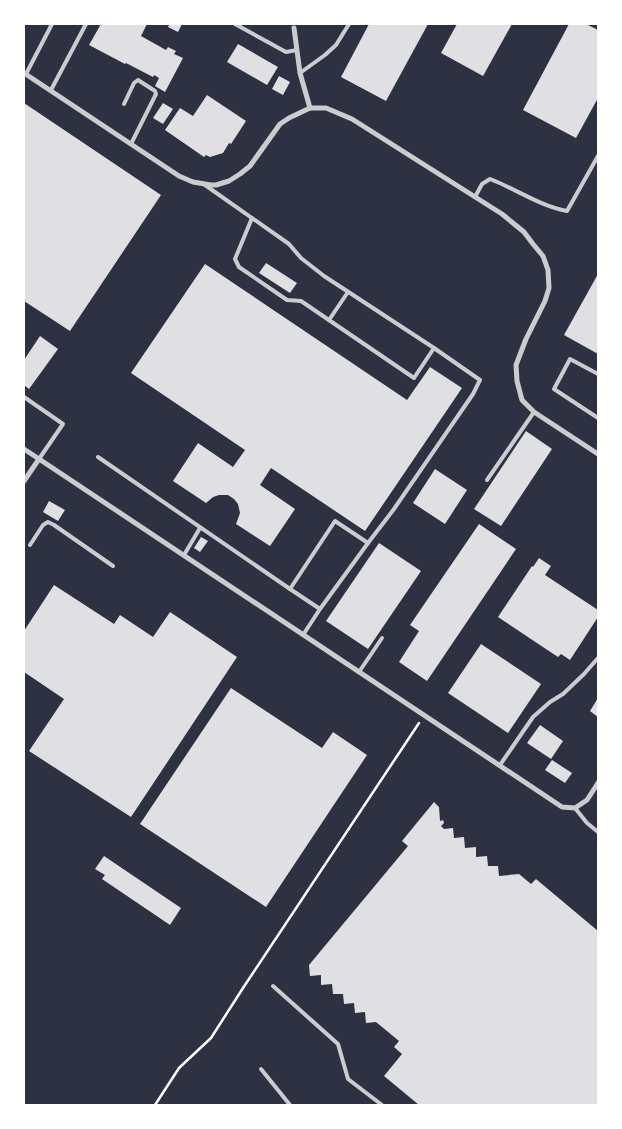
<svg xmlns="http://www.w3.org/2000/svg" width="622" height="1129" font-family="'Alegreya Sans',sans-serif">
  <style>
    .building { fill: #e0e0e3 }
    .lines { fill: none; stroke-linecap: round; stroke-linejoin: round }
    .path { stroke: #fff; stroke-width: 2.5 }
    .service { stroke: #caccd0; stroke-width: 4 }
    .minor { stroke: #caccd0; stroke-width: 5 }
  </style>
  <rect width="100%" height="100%" fill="#2d3142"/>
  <!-- building -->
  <g class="building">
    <path d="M101,24H147L141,36L166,50L168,47L176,51L174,54L183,58L165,92L155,86L159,78L154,75L153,77L126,63L125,64L89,45Z"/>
    <path d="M165,24H182L178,32L168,27L169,25Z"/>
    <path d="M369,24H428L386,101L341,77Z"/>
    <path d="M457,24H512L483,76L441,53Z"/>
    <path d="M569,24H586L598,30V98L576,138L523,110Z"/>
    <path d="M238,44L278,67L267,85L227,62Z"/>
    <path d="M279,76L290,82L283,95L272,89Z"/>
    <path d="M207,95L246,121L231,144L229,143L223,153L210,157L206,155L204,157L165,130L180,108L193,116Z"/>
    <path d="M24,103L161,195L70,331L24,301Z"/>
    <path d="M163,103L173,109L163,124L153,118Z"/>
    <path d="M266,263L297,283L290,293L259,273Z"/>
    <path d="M205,264L407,400L430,367L462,388L365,531L271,468L260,485L295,509L270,546L236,524L240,513L238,504L234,499L228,495H219L213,497L206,503L173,481L198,443L233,467L245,450L131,373Z"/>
    <path d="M598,274V354L564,335Z"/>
    <path d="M40,336L58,349L29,389L24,385V360Z"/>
    <path d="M526,431L552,449L501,526L474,509Z"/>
    <path d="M435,469L467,490L445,524L413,503Z"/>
    <path d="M49,501L65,510L58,521L43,512Z"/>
    <path d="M479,524L516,549L427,681L399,662L419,631L410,625Z"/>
    <path d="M201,537L208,541L200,552L194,548Z"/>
    <path d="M379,543L421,571L368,649L326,621Z"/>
    <path d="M539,558L551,566L545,575L598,610V617L570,660L561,654L558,657L498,617L532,566L533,567Z"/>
    <path d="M54,585L114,624L120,615L153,637L170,612L237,657L131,817L29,751L64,699L24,672V631Z"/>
    <path d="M481,644L541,684L508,733L448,693Z"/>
    <path d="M231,688L322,748L333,732L367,755L266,907L140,824Z"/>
    <path d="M598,698V717L590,711Z"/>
    <path d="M540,725L563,741L551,759L527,743Z"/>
    <path d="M552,760L572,773L565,783L545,770Z"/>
    <path d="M434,802L439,807L440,821L443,820L444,823L441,826L444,829L453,828L454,838L464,837L465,848L476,847V857L487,856L488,866H498L499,876L519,874L531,884L536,879L598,931V1105H419L384,1076L402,1054L394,1047L399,1041L376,1022L366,1023L365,1012L355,1013L354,1003L344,1004L343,994H333L332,984L321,985V975L310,976L309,965L408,846L402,841Z"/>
    <path d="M104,856L181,908L170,925L102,879L105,875L95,869Z"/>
  </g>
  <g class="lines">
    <!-- path -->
    <path class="path" d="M155,1105L179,1068L211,1038L243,988L419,723"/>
    <!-- service -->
    <g class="service">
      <path d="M235,24L286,52L297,50"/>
      <path d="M300,73L325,55L336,45L349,24"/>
      <path d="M26,74L52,24"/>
      <path d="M51,90L86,24"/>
      <path d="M124,104L134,83L138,80L155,91L156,94L131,144"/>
      <path d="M205,185L289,244L301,258L324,276L434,348L480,380L473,394L394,509L368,543"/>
      <path d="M475,197L482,184L490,179C516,189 540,206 567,211L598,156"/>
      <path d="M252,218L235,259L239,267L287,300L301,301L414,378L434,348"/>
      <path d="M329,320L348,292"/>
      <path d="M598,374L570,359L554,389L598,418"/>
      <path d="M24,397L63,424L39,459"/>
      <path d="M98,457L290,589"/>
      <path d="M487,480L534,412"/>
      <path d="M30,545L43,525L48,522L54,525L113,566"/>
      <path d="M184,555L200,528"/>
      <path d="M303,635L320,609L368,543L335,521L290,589L320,609"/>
      <path d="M359,672L382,638"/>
      <path d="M500,765L533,717L550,702L563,694L584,674L598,658"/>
      <path d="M575,808L587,823L598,832"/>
      <path d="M273,986L338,1044L348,1079L382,1105"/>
      <path d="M261,1069L290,1105"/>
    </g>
    <!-- minor -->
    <g class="minor">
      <path d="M294,28L300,73L310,108"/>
      <path d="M24,73L179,176L193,182L211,185H216L229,181L240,174L250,166L280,124L289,118L310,108H326L352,119L502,214L524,232L533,244L543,256L548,270L549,288L545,301L526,339L516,365L517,381L522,400L534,412L598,454"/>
      <path d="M24,449L562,807L575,808L587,800L598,783"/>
      <path d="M24,481L39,459"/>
    </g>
  </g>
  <!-- border -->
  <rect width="622" height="1129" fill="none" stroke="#ffffff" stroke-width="50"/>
</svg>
